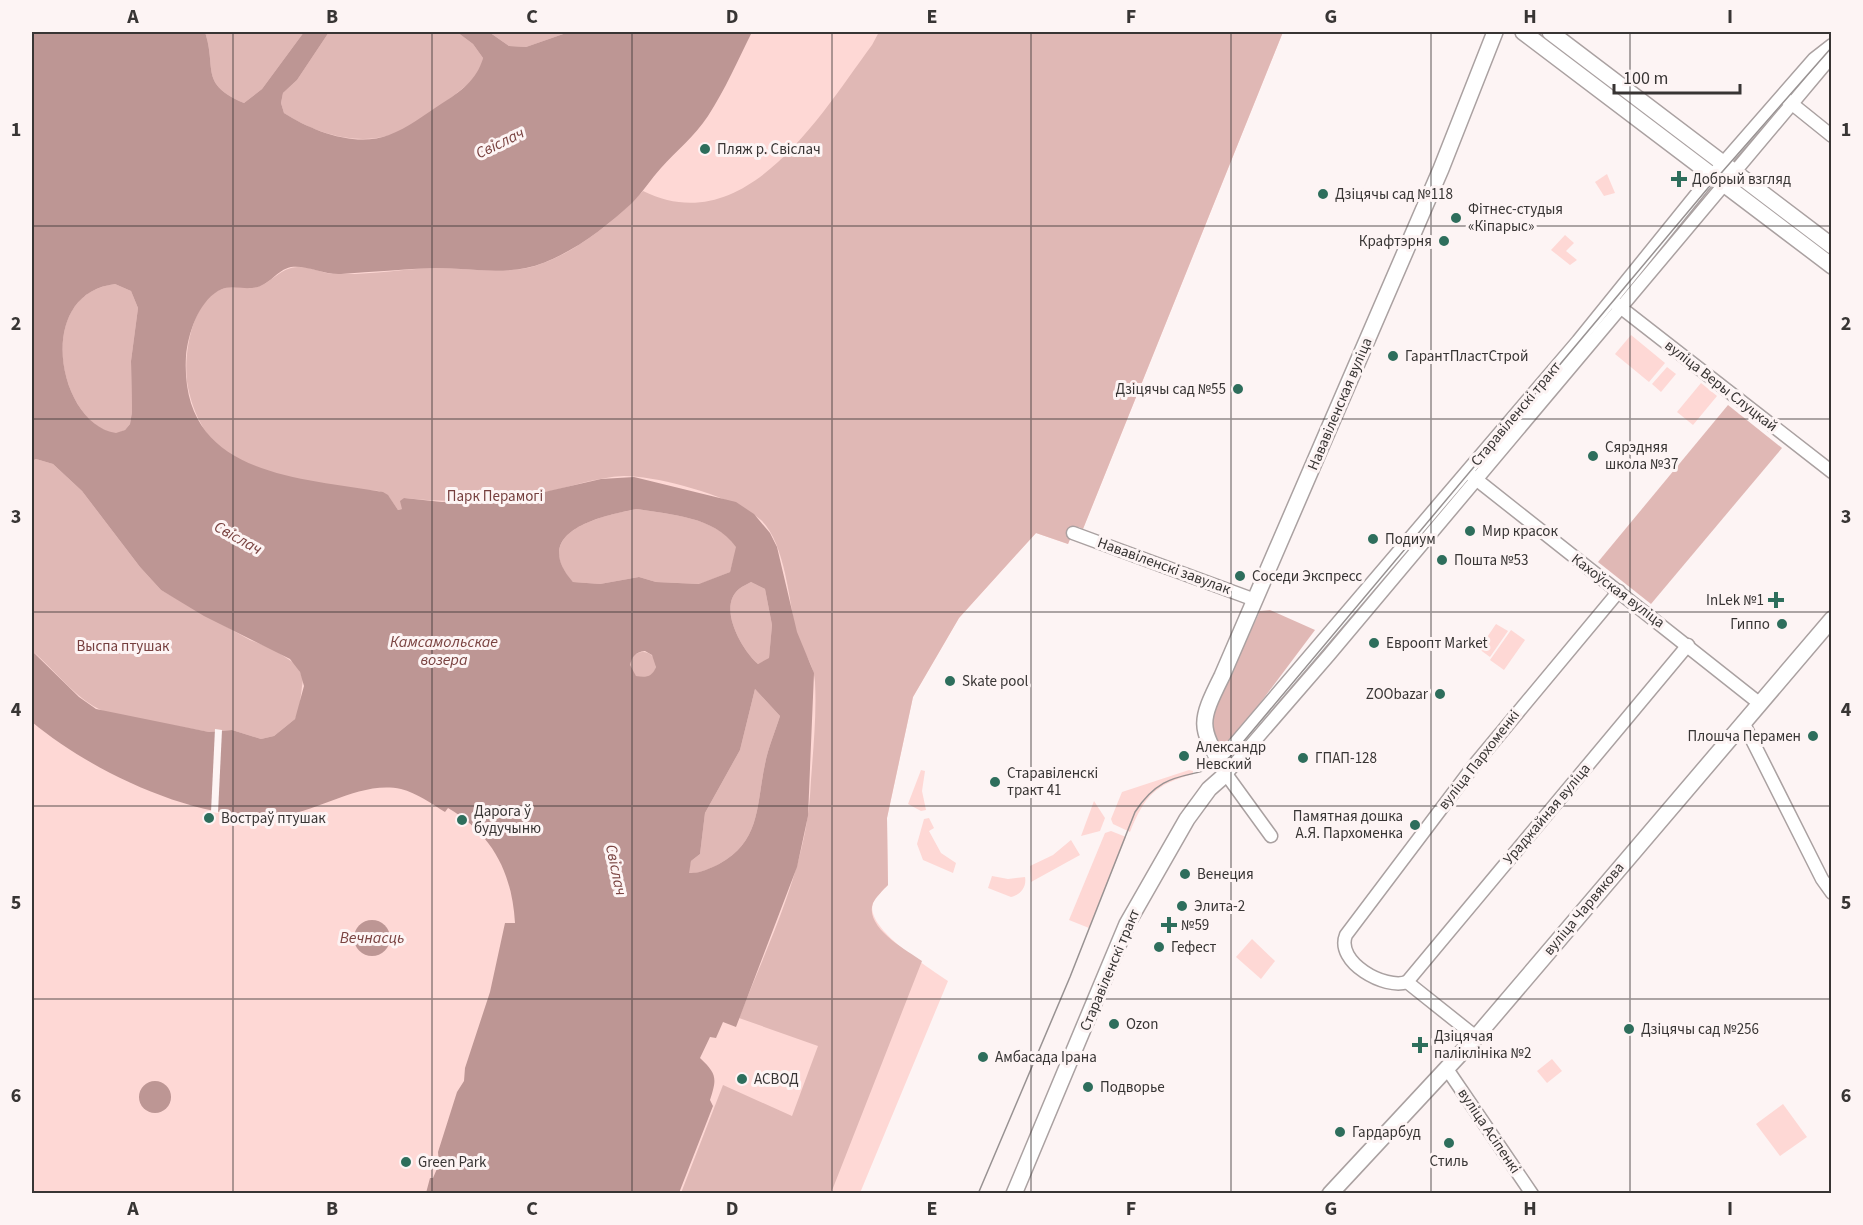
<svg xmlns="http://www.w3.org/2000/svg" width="1863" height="1225" font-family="'Source Sans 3',sans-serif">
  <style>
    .green { fill: #fed8d5 }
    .forest { fill: #e0b8b5 }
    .water { fill: #bd9694; fill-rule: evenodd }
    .pier { fill: #fdf4f4 }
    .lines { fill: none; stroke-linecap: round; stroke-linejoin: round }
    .minor-casing { stroke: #aaa1a1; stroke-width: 15 }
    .major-casing { stroke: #aaa1a1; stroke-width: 18 }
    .minor { stroke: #fff; stroke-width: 12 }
    .major { stroke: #fff; stroke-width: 15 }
    .tram { stroke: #989292; stroke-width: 1.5 }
    .grid { fill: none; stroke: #383534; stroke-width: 1.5; stroke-opacity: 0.55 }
    .poi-dot { fill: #2e6e5c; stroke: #fdf4f4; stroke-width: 2 }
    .labels { text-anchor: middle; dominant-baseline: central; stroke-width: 6; stroke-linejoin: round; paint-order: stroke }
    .poi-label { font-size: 15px; fill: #383534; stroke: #fdf4f4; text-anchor: start }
    .street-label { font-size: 15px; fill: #383534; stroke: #fdf4f4 }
    .park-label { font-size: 15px; fill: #753e3d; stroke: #fdf4f4 }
    .water-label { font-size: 16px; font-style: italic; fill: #7a4341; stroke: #fdf4f4 }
    .neatline { fill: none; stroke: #383534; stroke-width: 2 }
    .grid-label { font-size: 20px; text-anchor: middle; font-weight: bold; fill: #383534 }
  </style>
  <rect width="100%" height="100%" fill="#fdf4f4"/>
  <!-- green -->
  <g class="green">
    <path d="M32,32H1283L1083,529L1079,527L1073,532L1068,544L1036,533L959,618L913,697L887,818L888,885C883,890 876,897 873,903C864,928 930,968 948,981L860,1193H32Z"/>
    <path d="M1607,174L1615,193L1604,196L1595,182Z"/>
    <path d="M1565,235L1574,243L1566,251L1577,260L1570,265L1551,250Z"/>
    <path d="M1631,335L1665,363L1649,382L1615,354Z"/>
    <path d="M1667,367L1676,374L1661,392L1652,384Z"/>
    <path d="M1701,383L1717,396L1693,425L1677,412Z"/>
    <path d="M1496,624L1508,631L1490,657L1479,649Z"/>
    <path d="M1511,630L1525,640L1504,670L1490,660Z"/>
    <path d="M921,770L925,771L922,791L926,810L921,811L908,804Z"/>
    <path d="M1189,770L1193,771V774C1155,785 1145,795 1130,832L1113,824L1111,819L1122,792Z"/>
    <path d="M1094,801L1105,818L1100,831L1081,836Z"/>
    <path d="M929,818L934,828L929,831L941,853L956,863L953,873L923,860L917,844L924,819Z"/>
    <path d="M1111,831L1126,837L1089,928L1069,920L1105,833Z"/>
    <path d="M1071,840L1080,855L1031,882L1030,866L1053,855Z"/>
    <path d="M992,876L1008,879L1025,877C1027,887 1020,895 1011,897L988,888Z"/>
    <path d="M1252,939L1275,961L1261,979L1236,957Z"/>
    <path d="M1552,1059L1562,1071L1547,1083L1537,1071Z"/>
    <path d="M1783,1104L1807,1137L1780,1156L1756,1124Z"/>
  </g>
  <!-- forest -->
  <g class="forest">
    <path d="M205,32H304L262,89L244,103C199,84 217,69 205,32Z"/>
    <path d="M329,32H457L473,44L483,58L480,71L473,80C451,98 414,129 387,136C352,145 313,132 284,113L281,103L283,93L297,80Z"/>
    <path d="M489,32H569L526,47L509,46Z"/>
    <path d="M879,32H1283L1083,529L1079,527L1073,532L1068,544L1036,533L959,618L913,697L887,818L888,885C883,890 876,897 873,903C864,927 906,950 922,961L833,1188L830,1193H681L723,1085L792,1116L818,1046L739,1018C767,946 804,873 810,796C812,759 817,720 815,682C814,663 801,650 796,632C789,600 785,543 761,520C735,497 659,476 624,476C596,477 568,488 540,493C494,502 449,503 404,498L402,509L398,510L389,497L379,491C331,488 277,479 234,457C209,444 195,418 189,392C181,363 190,297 225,288C234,285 243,289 252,288C271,286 279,266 300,267C312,267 323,274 336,274C369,275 402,269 436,268C469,268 503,275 535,266C574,254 615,221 643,191C746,242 821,114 872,45Z"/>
    <path d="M115,284L131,291L138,308L131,361L132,412L130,424L125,430L116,434C58,423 33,294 115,284Z"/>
    <path d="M1728,405L1782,448L1651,604L1598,562Z"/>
    <path d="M36,459L53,464L82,491L140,567L161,590L250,640L273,649L297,665L303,679L299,710L295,719L274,736L261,739L232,730L209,732L111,714C77,703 58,672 32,651V461Z"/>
    <path d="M637,509C671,515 714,516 737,547L730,572L700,584L656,582L639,577L600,584L573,582C529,532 600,516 637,509Z"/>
    <path d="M751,582L765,589L772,625L769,659L758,664C742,650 717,607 739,589C742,586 748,584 751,582Z"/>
    <path d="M1270,610L1315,630L1231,742L1222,750L1213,736L1211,716L1260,611Z"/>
    <circle cx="643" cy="665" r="13"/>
    <path d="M755,689L780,716C775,732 768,748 765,764C756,806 761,841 719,864C710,869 698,874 688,873L691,861L700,854L705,813L740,750Z"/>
  </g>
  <!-- water -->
  <g class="water">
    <path d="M32,32H205C217,69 199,84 244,103L262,89L304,32H329L297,80L283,93L281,103L284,113C312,131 356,148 389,135C408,128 424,115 441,104C460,92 477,80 483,58L473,44L457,32H489L509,46L526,47L569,32H752C738,60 725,90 708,116C694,137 677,150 661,168C651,179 643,192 632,203C604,229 564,260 526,268C496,274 466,268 436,268C404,269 372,272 341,274C324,275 308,265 291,267C276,270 269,287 252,288C240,289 229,284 218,291C198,303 188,334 186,356C179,476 297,477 383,492L388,495L398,510L402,509L400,501L404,498L442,502L480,500L540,493L601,479L634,477L736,502L754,514L770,533L777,547L797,632L814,673L808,816L797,867L736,1027L723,1022L716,1038L710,1037L700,1058C717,1074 717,1078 710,1100L713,1106L679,1193H426L430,1178H433L439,1164L438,1152L457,1092L464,1081L465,1068L490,992L505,923H515C512,872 492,834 448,808L445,812C432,804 417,793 401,789C360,780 318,813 277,816C197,822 92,772 32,722V651L79,697L96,709L209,732L232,730L261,739L274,736L295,719L304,686L300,672L290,659L204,616L161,590L140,567L82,491L53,464L36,459L32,461ZM115,284L131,291L138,308L131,361L132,412L130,424L125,430L116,433C58,424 33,294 115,284ZM637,509C671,515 714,516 736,547L730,572L699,584L656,582L639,577L600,584L573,582C529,532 600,516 637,509ZM751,582L765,589L772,625L769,658L758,664C742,650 717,607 739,589C742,586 748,584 751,582ZM645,651L652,655L656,667C652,677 646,678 636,676L630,665C632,657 635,652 645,651ZM755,689L780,716C775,732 768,748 765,764C756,806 761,841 719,864C711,868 698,874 689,873L691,861L700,854L705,813L740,750Z"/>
    <circle cx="372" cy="938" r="18"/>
    <circle cx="155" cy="1097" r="16"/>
  </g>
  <!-- pier -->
  <path class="pier" d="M215,729L222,730L218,813L211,812Z"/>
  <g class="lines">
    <!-- minor casing -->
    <g class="minor-casing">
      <g id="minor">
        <path d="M1786,99L1832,136"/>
        <path d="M1615,303L1832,472"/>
        <path d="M1472,476L1759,703"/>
        <path d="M1073,533L1255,600"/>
        <path d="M1743,722L1822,879L1832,893"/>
        <path d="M1220,761L1578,341L1704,185L1814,59L1832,45"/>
        <path d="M1271,836L1226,774L1329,655L1832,56"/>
        <path d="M1407,982C1385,990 1335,962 1346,935L1475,764L1619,591"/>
        <path d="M1407,982L1688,645"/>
        <path d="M1407,982L1476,1037"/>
        <path d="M1447,1069L1532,1194"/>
      </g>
    </g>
    <!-- major casing -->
    <g class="major-casing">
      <g id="major">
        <path d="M1523,32L1832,266"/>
        <path d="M1550,32L1832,246"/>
        <path d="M1014,1194L1127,924L1187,819L1209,789L1226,774C1200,726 1197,726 1222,676L1441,169L1495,32"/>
        <path d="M1330,1194L1476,1037L1832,619"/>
      </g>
    </g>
    <!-- minor -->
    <use href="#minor" class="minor"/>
    <!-- major -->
    <use href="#major" class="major"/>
    <!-- tram -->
    <path class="tram" d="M978,1194L1070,977L1135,812C1168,760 1201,786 1233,754L1708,188L1832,47"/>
  </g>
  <!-- grid -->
  <path class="grid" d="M233,32V1194M432,32V1194M632,32V1194M832,32V1194M1031,32V1194M1231,32V1194M1431,32V1194M1630,32V1194M32,226H1832M32,419H1832M32,612H1832M32,806H1832M32,999H1832"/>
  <!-- markers -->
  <g class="poi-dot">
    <circle cx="705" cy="149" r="6"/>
    <path d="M1676 170h6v6h6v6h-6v6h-6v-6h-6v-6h6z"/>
    <circle cx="1323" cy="194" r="6"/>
    <circle cx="1456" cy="218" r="6"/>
    <circle cx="1444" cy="241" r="6"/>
    <circle cx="1393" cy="356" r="6"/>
    <circle cx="1238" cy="389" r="6"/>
    <circle cx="1593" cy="456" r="6"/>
    <circle cx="1470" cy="531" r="6"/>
    <circle cx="1373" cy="539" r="6"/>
    <circle cx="1442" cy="560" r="6"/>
    <circle cx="1240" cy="576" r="6"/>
    <path d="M1773 591h6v6h6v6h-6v6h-6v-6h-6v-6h6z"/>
    <circle cx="1782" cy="624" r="6"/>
    <circle cx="1374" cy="643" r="6"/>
    <circle cx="950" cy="681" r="6"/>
    <circle cx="1440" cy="694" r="6"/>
    <circle cx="1813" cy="736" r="6"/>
    <circle cx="1184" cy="756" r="6"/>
    <circle cx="1303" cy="758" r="6"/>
    <circle cx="995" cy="782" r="6"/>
    <circle cx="209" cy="818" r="6"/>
    <circle cx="462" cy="820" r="6"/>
    <circle cx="1415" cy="825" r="6"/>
    <circle cx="1185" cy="874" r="6"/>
    <circle cx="1182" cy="906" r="6"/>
    <path d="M1166 916h6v6h6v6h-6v6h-6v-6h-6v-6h6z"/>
    <circle cx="1159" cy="947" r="6"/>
    <circle cx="1114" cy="1024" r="6"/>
    <circle cx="1629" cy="1029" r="6"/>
    <path d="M1417 1036h6v6h6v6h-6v6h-6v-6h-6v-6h6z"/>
    <circle cx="983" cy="1057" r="6"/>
    <circle cx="742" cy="1079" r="6"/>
    <circle cx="1088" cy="1087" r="6"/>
    <circle cx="1340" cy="1132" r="6"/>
    <circle cx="1449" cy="1143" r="6"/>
    <circle cx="406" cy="1162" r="6"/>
  </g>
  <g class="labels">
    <!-- poi labels -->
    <g class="poi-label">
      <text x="717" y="149">Пляж р. Свіслач</text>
      <text x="1692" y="179">Добрый взгляд</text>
      <text x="1335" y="194">Дзіцячы сад №118</text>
      <text x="1468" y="209">Фітнес-студыя<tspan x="1468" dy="17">«Кіпарыс»</tspan></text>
      <text x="1432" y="241" text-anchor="end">Крафтэрня</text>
      <text x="1405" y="356">ГарантПластСтрой</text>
      <text x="1226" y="389" text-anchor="end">Дзіцячы сад №55</text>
      <text x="1605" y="447">Сярэдняя<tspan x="1605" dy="17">школа №37</tspan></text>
      <text x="1482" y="531">Мир красок</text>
      <text x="1385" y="539">Подиум</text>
      <text x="1454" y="560">Пошта №53</text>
      <text x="1252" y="576">Соседи Экспресс</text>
      <text x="1764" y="600" text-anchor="end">InLek №1</text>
      <text x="1770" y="624" text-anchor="end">Гиппо</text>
      <text x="1386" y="643">Евроопт Market</text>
      <text x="962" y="681">Skate pool</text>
      <text x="1428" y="694" text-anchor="end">ZOObazar</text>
      <text x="1801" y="736" text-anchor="end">Плошча Перамен</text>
      <text x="1196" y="747">Александр<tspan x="1196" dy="17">Невский</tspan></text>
      <text x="1315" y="758">ГПАП-128</text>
      <text x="1007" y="773">Старавіленскі<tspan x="1007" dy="17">тракт 41</tspan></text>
      <text x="474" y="811">Дарога ў<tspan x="474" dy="17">будучыню</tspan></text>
      <text x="1403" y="816" text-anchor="end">Памятная дошка<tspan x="1403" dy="17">А.Я. Пархоменка</tspan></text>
      <text x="221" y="818">Востраў птушак</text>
      <text x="1197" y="874">Венеция</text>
      <text x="1194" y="906">Элита-2</text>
      <text x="1181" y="925">№59</text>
      <text x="1171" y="947">Гефест</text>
      <text x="1126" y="1024">Ozon</text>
      <text x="1641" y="1029">Дзіцячы сад №256</text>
      <text x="1434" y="1036">Дзіцячая<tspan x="1434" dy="17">паліклініка №2</tspan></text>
      <text x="995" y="1057">Амбасада Ірана</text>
      <text x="754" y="1079">АСВОД</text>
      <text x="1100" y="1087">Подворье</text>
      <text x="1352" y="1132">Гардарбуд</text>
      <text x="1449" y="1161" text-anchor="middle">Стиль</text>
      <text x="418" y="1162">Green Park</text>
    </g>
    <!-- street labels -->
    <g class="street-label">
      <text transform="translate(1721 386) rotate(38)">вуліца Веры Слуцкай</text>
      <text transform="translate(1340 404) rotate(-67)">Нававіленская вуліца</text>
      <text transform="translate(1516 414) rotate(-50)">Старавіленскі тракт</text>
      <text transform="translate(1164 566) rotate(20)">Нававіленскі завулак</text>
      <text transform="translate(1618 591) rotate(37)">Кахоўская вуліца</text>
      <text transform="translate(1479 760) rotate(-52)">вуліца Пархоменкі</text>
      <text transform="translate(1547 814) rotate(-50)">Ураджайная вуліца</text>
      <text transform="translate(1584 909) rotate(-50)">вуліца Чарвякова</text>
      <text transform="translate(1110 970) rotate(-67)">Старавіленскі тракт</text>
      <text transform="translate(1489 1131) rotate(56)">вуліца Асіпенкі</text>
    </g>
    <!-- park labels -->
    <g class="park-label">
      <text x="495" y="496">Парк Перамогі</text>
      <text x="123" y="646">Выспа птушак</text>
    </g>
    <!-- water labels -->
    <g class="water-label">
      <text transform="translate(500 143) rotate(-26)">Свіслач</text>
      <text transform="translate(238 538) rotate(29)">Свіслач</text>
      <text x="444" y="642">Камсамольскае<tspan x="444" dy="18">возера</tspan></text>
      <text transform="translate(616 870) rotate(78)">Свіслач</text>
      <text x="372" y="938">Вечнасць</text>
    </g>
  </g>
  <!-- border -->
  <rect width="1863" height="1225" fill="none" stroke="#fdf4f4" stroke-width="66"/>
  <!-- scale -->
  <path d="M1614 84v9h126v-9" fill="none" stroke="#383534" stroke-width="3"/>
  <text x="1623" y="84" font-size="18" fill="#383534" stroke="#fdf4f4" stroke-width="4.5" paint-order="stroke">100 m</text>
  <rect x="33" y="33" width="1797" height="1159" class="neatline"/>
  <g class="grid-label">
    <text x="133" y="23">A</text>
    <text x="332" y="23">B</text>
    <text x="532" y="23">C</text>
    <text x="732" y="23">D</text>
    <text x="932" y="23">E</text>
    <text x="1131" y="23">F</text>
    <text x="1331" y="23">G</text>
    <text x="1530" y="23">H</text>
    <text x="1730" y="23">I</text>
    <text x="16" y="136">1</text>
    <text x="1846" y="136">1</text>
    <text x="16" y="330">2</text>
    <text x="1846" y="330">2</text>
    <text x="16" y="523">3</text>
    <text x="1846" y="523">3</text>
    <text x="16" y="716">4</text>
    <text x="1846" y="716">4</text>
    <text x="16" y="909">5</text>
    <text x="1846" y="909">5</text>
    <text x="16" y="1102">6</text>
    <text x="1846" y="1102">6</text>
    <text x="133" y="1215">A</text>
    <text x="332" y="1215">B</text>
    <text x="532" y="1215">C</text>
    <text x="732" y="1215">D</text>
    <text x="932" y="1215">E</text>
    <text x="1131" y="1215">F</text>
    <text x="1331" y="1215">G</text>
    <text x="1530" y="1215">H</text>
    <text x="1730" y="1215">I</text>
  </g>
</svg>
